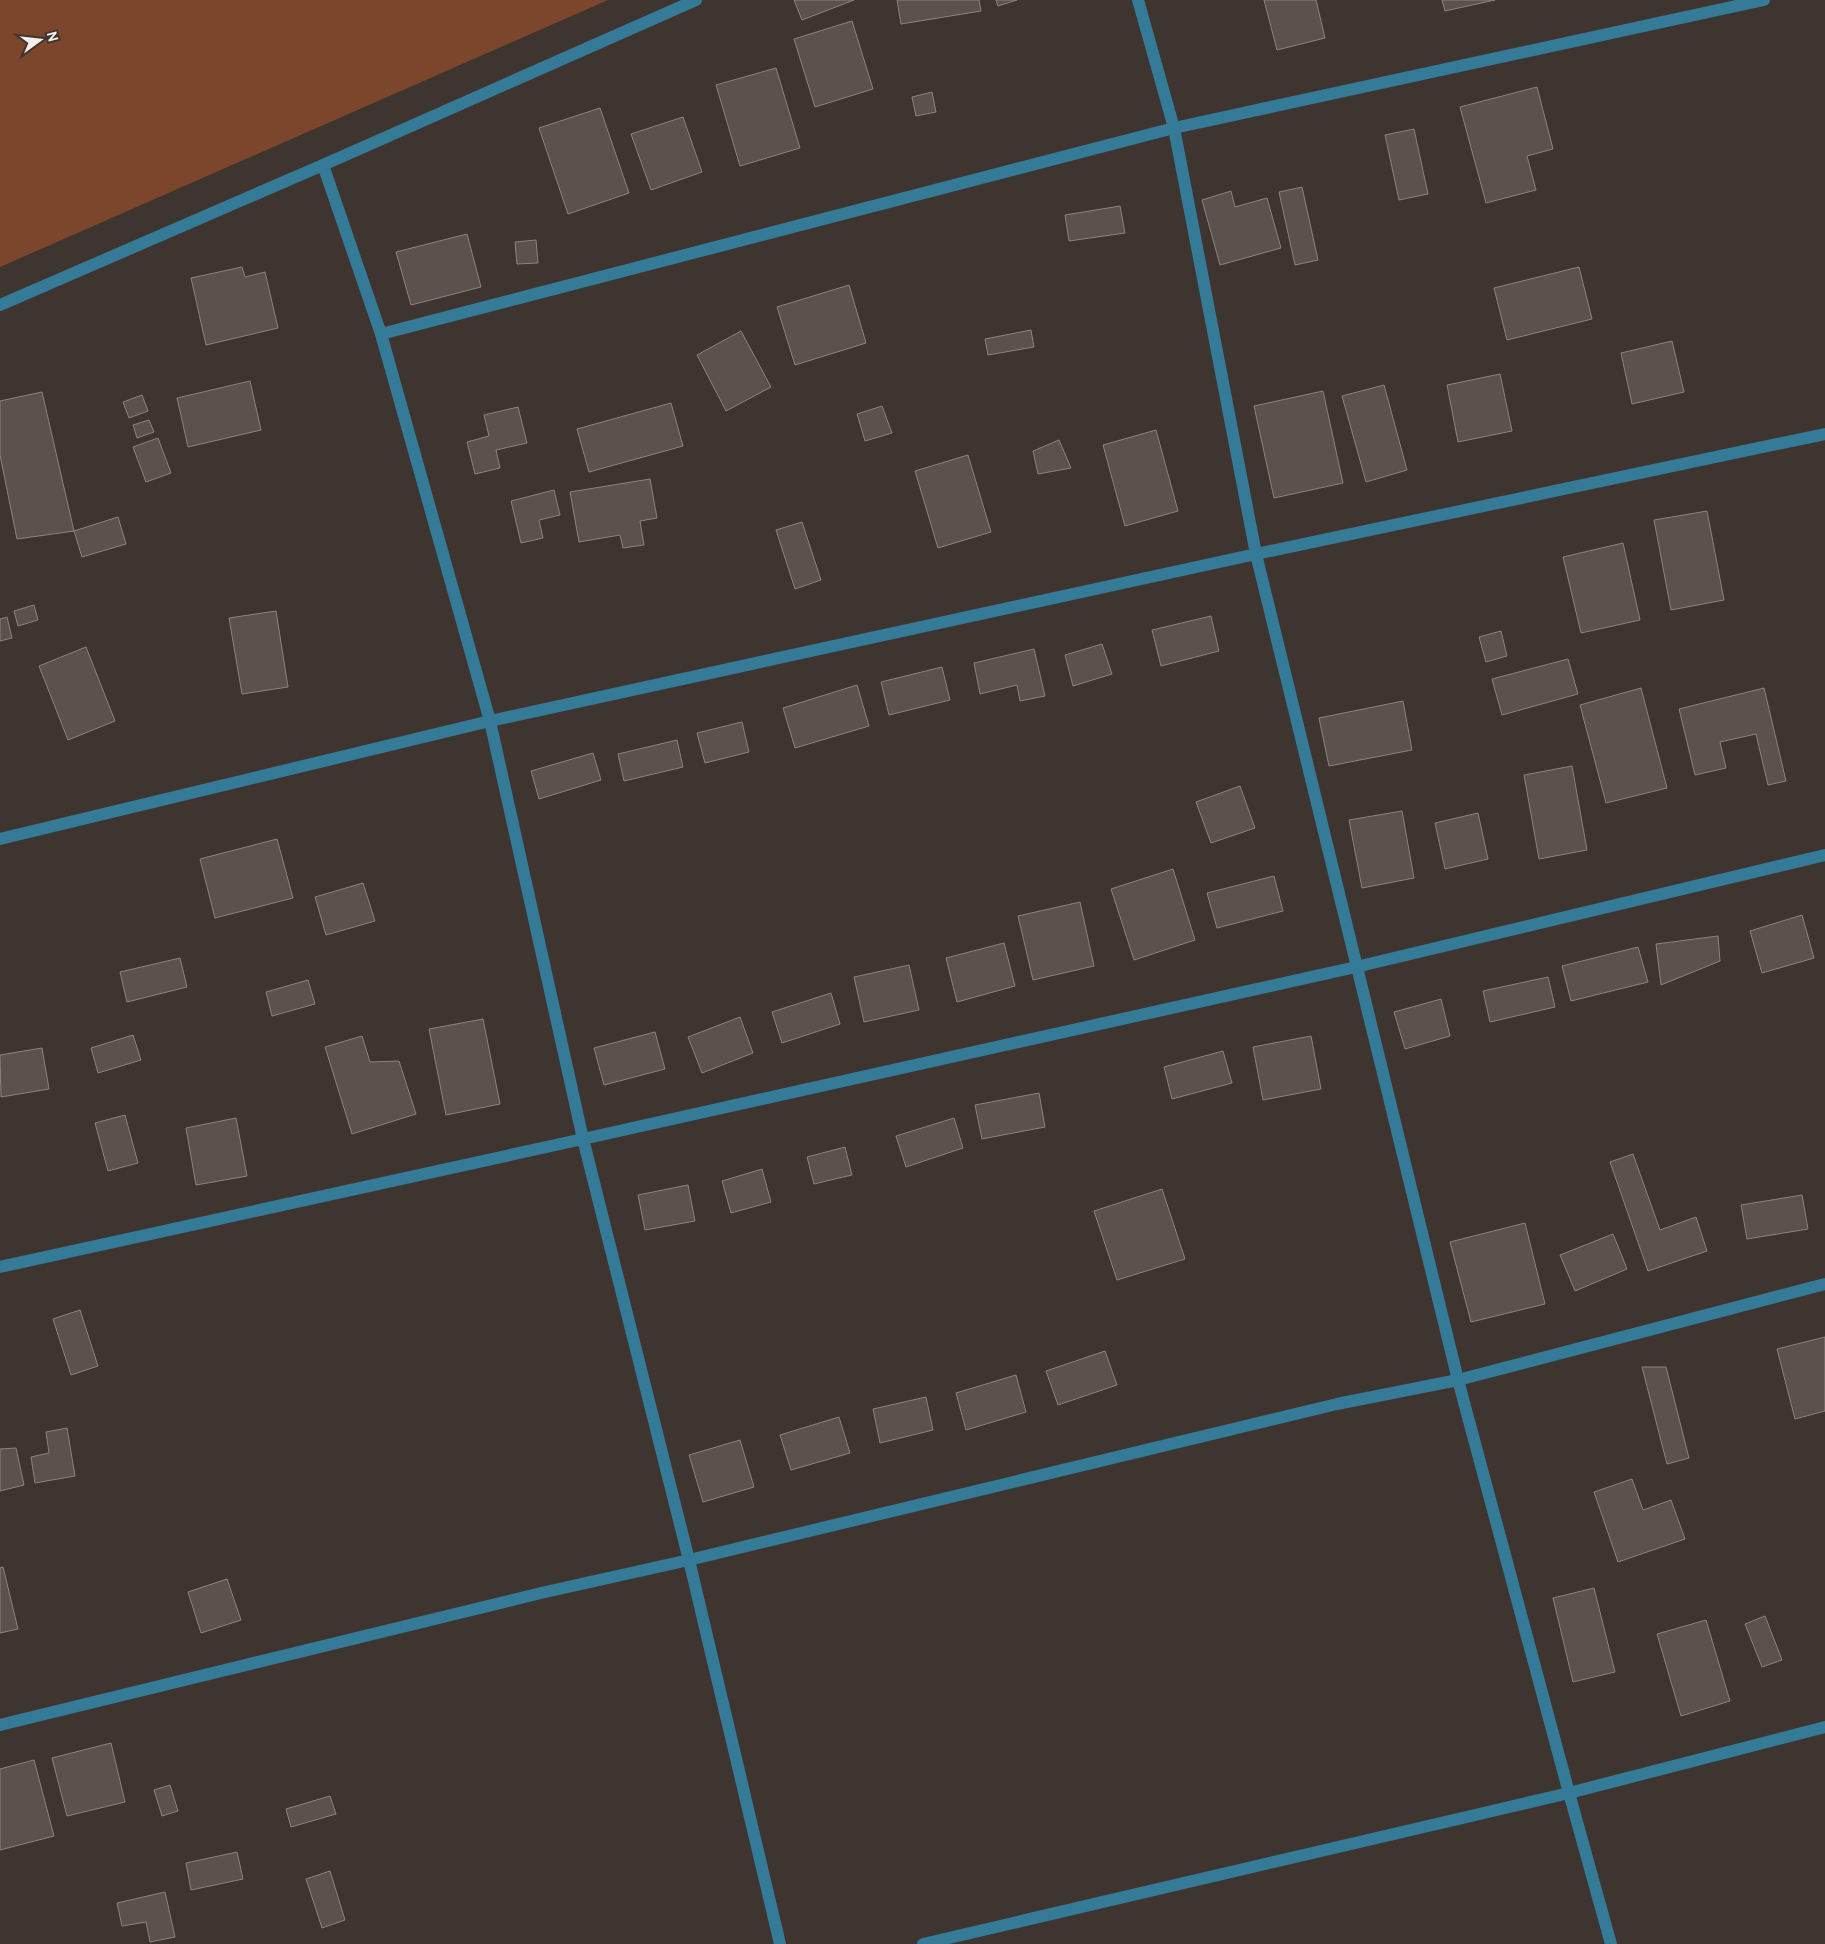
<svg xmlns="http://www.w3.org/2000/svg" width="1825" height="1944" font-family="Overpass,sans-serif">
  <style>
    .green { fill: #7b462b }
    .building { fill: #5b514d; stroke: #8e837e }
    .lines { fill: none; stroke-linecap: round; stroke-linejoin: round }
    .minor { stroke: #357a97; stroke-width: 12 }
  </style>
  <rect width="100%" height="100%" fill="#3e3530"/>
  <!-- green -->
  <path class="green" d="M0,0H608L0,267Z"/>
  <!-- building -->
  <g class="building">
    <path d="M794,0H854L802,20Z"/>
    <path d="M897,0H979L981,11L901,24Z"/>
    <path d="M996,0H1017L998,6Z"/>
    <path d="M1264,0H1316L1325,38L1277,50Z"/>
    <path d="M1442,0H1495L1445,11Z"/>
    <path d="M852,21L873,89L815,107L794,39Z"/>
    <path d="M776,68L800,148L740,166L716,85Z"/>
    <path d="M1537,87L1553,149L1527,156L1536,190L1486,203L1460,107Z"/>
    <path d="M932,92L936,112L916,116L912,97Z"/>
    <path d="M600,108L629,193L568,214L539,128Z"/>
    <path d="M683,117L702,172L651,190L631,134Z"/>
    <path d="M1414,129L1428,194L1399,200L1385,135Z"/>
    <path d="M1302,187L1318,260L1295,265L1279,192Z"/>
    <path d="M1231,191L1235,207L1267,198L1281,248L1220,265L1202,200Z"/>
    <path d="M1120,206L1125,233L1069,241L1065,215Z"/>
    <path d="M467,234L481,287L411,305L396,252Z"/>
    <path d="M536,240L538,263L517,264L515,242Z"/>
    <path d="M242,267L245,277L265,272L278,328L206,345L191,278Z"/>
    <path d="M1579,267L1592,319L1507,340L1494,288Z"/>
    <path d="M849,285L866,343L795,365L777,307Z"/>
    <path d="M1031,330L1034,347L988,355L985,339Z"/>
    <path d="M741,331L771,387L726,411L697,355Z"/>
    <path d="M1672,341L1684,392L1632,404L1621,353Z"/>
    <path d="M1500,374L1512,431L1458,442L1447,385Z"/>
    <path d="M250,381L261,430L188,447L177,398Z"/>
    <path d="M1384,385L1407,470L1366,482L1342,396Z"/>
    <path d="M1323,391L1343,483L1274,498L1254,406Z"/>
    <path d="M42,392L74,531L17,539L0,455V401Z"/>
    <path d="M142,395L148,411L129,418L123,402Z"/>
    <path d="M671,403L683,446L589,472L577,429Z"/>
    <path d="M882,406L892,433L865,441L857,414Z"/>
    <path d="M518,407L527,443L496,450L500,468L475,474L467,442L489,436L484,415Z"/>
    <path d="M149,420L154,432L137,438L133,425Z"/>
    <path d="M1156,430L1178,511L1125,526L1103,445Z"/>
    <path d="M158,438L171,473L146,482L133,447Z"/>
    <path d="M1059,440L1071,468L1038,474L1033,451Z"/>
    <path d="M968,455L991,532L938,548L915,471Z"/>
    <path d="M650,479L657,518L640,521L644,545L623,548L620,535L579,542L570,492Z"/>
    <path d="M554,490L560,515L539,520L543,538L521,543L511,501Z"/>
    <path d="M1707,511L1724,600L1671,610L1654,520Z"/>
    <path d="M118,517L126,544L82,557L74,531Z"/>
    <path d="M802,522L821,580L795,589L776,530Z"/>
    <path d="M1623,543L1640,620L1581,633L1563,557Z"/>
    <path d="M34,605L38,620L18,626L14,611Z"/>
    <path d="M276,611L288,687L242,694L229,618Z"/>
    <path d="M1211,616L1219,651L1161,666L1152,630Z"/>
    <path d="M7,617L12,638L0,641V619Z"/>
    <path d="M1501,631L1507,656L1486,662L1479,637Z"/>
    <path d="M1102,644L1112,674L1073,686L1065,655Z"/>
    <path d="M86,647L115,721L68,740L39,666Z"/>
    <path d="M1034,649L1045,696L1020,701L1017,685L980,694L974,663Z"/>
    <path d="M1568,659L1578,694L1502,715L1492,679Z"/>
    <path d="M942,667L950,700L889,715L881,682Z"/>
    <path d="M857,685L869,726L795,748L783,708Z"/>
    <path d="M1641,688L1667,788L1606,803L1580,705Z"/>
    <path d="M1764,688L1786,781L1768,785L1756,734L1720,742L1726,768L1695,775L1679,709Z"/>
    <path d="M1403,701L1412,750L1329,766L1319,718Z"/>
    <path d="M742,722L749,752L705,763L697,733Z"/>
    <path d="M677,740L683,767L624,781L618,754Z"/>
    <path d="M593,753L601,780L539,799L531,771Z"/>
    <path d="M1572,766L1587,850L1539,859L1524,775Z"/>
    <path d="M1240,786L1255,828L1211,843L1196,802Z"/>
    <path d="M1402,811L1414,878L1362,888L1349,820Z"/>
    <path d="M1478,813L1488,859L1445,869L1435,823Z"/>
    <path d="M277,839L293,898L215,918L200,859Z"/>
    <path d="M1173,869L1195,940L1134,960L1111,889Z"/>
    <path d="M1274,876L1283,911L1217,928L1207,893Z"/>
    <path d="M363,883L375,921L326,935L315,897Z"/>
    <path d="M1080,902L1094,966L1033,980L1018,916Z"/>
    <path d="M1802,915L1814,958L1762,973L1750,931Z"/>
    <path d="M1718,936L1720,961L1661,985L1656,944Z"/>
    <path d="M1004,943L1015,986L957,1002L946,958Z"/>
    <path d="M1638,947L1648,982L1571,1001L1562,966Z"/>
    <path d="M180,958L187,987L127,1002L120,972Z"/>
    <path d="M909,965L919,1010L864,1022L854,977Z"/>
    <path d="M1548,977L1555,1007L1490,1022L1483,991Z"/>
    <path d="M308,980L315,1004L272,1016L266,992Z"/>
    <path d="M831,993L840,1024L782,1043L772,1012Z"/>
    <path d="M1441,999L1450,1036L1405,1049L1394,1012Z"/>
    <path d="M740,1017L753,1053L702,1073L688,1037Z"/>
    <path d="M483,1019L500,1104L446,1115L429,1029Z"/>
    <path d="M655,1032L665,1069L604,1085L594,1048Z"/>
    <path d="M133,1035L141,1060L98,1073L91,1048Z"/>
    <path d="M362,1036L370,1062L399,1061L416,1114L352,1134L325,1047Z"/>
    <path d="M1311,1036L1321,1089L1263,1100L1253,1047Z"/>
    <path d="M42,1048L49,1089L1,1097L0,1055Z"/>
    <path d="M1223,1051L1232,1083L1172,1099L1164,1067Z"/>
    <path d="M1039,1093L1045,1127L982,1139L975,1105Z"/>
    <path d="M125,1115L138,1163L108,1171L95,1123Z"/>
    <path d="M236,1118L247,1176L196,1185L186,1128Z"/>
    <path d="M954,1118L963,1148L906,1167L896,1136Z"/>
    <path d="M845,1147L852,1175L814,1184L807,1157Z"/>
    <path d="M1633,1154L1660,1230L1696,1217L1707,1251L1648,1271L1610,1162Z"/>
    <path d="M762,1169L771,1202L731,1213L722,1181Z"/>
    <path d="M688,1185L695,1221L645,1230L638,1195Z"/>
    <path d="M1162,1189L1185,1259L1117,1280L1094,1211Z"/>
    <path d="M1802,1195L1808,1229L1747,1239L1741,1205Z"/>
    <path d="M1525,1223L1545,1304L1471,1322L1450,1242Z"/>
    <path d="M1613,1234L1627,1269L1575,1291L1560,1255Z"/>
    <path d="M80,1310L98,1366L71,1375L53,1319Z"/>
    <path d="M1825,1337V1411L1795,1419L1777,1349Z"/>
    <path d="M1105,1351L1117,1385L1058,1405L1046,1371Z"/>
    <path d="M1642,1367H1666L1689,1458L1667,1464Z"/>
    <path d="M1016,1375L1026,1412L966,1430L956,1393Z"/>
    <path d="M926,1397L933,1430L880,1443L873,1409Z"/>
    <path d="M839,1417L850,1453L791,1470L780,1435Z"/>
    <path d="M67,1428L75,1476L35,1483L31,1457L49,1453L46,1432Z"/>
    <path d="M740,1440L754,1487L703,1502L689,1455Z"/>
    <path d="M16,1448L24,1485L0,1491V1449Z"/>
    <path d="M1632,1479L1643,1510L1671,1500L1685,1539L1618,1562L1594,1492Z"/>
    <path d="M3,1567L18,1629L0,1633V1568Z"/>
    <path d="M227,1579L241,1620L201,1633L188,1592Z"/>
    <path d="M1594,1588L1615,1672L1573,1682L1553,1598Z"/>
    <path d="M1765,1616L1782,1660L1762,1667L1745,1624Z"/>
    <path d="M1706,1620L1730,1701L1681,1716L1657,1634Z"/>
    <path d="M111,1743L125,1802L67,1816L52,1758Z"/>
    <path d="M34,1760L54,1836L0,1850V1769Z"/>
    <path d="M170,1785L178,1811L162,1816L154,1790Z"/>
    <path d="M330,1796L336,1814L291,1827L286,1809Z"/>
    <path d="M237,1852L243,1879L191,1890L186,1863Z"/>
    <path d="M330,1871L345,1920L322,1928L306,1879Z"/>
    <path d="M165,1892L175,1937L150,1942L146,1922L122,1926L117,1903Z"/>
  </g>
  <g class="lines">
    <!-- minor -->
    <g class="minor">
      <path d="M1138,0L1174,128L1256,554L1825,434"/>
      <path d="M323,165L381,334L490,721L583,1139L689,1560L780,1944"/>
      <path d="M0,305L323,165L696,0"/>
      <path d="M381,334L1174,128L1764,0"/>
      <path d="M0,839L490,721L1256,554L1458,1380L1569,1793L1611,1944"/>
      <path d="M0,1267L583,1139L1356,967L1825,855"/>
      <path d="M0,1725L541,1593L689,1560L1337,1404L1458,1380L1825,1284"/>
      <path d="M923,1944L1569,1793L1825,1727"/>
    </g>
  </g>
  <!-- north arrow -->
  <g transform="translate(40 40) rotate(75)" stroke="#3e3530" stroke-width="4" paint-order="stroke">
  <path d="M0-4L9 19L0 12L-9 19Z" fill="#f5efec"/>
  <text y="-8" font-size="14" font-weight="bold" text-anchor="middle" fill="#f5efec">N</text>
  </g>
</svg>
